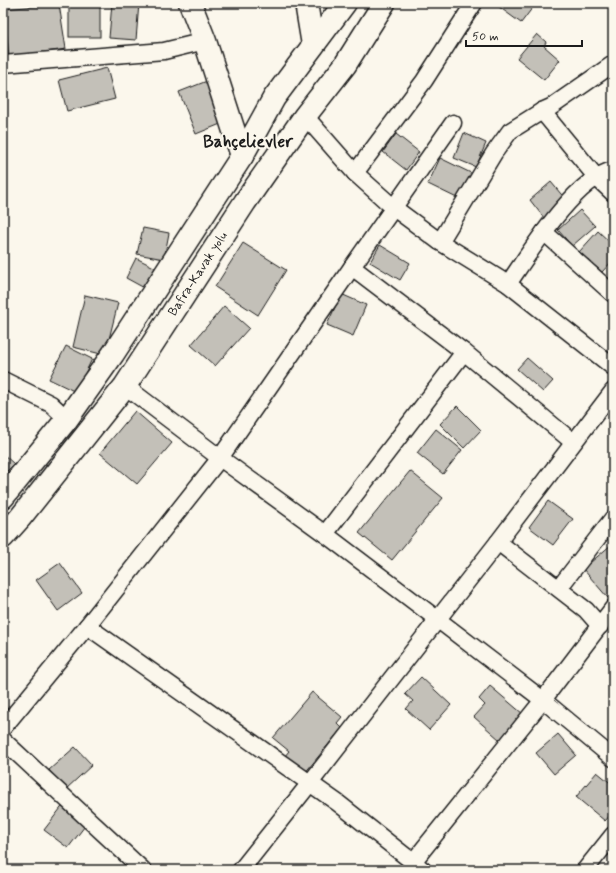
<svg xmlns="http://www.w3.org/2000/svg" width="616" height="873" font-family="Mynerve,sans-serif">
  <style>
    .building { fill: #c3c0b8; stroke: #1c1c1c }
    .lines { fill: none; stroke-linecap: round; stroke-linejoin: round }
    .street-casing { stroke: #1c1c1c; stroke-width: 19 }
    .secondary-casing { stroke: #1c1c1c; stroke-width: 25 }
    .street { stroke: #fbf7ec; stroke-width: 16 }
    .secondary { stroke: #fbf7ec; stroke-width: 22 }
    .labels { text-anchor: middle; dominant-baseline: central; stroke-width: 4; stroke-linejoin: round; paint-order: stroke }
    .street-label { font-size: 13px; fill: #1c1c1c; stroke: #fbf7ec }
    .district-label { font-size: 17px; font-weight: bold; fill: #1c1c1c; stroke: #fbf7ec }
  </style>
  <rect width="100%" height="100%" fill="#fbf7ec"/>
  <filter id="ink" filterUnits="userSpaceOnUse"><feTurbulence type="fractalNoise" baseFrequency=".025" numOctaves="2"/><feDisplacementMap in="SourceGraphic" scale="8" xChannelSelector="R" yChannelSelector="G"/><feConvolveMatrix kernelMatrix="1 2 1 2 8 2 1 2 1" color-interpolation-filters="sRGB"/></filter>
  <g filter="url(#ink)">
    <!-- building -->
    <g class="building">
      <rect x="69" y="3" width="31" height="34"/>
      <path d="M112,3H139L136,40L109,38Z"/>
      <path d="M495,3H536L521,23L495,4Z"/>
      <path d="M59,4L66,49L9,57L4,9Z"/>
      <path d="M537,34L546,42L544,46L560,60L544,80L517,58Z"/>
      <path d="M107,68L115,99L67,111L59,80Z"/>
      <path d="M207,81L223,123L196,134L179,92Z"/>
      <path d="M464,133L486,143L476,167L454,158Z"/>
      <path d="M396,134L419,152L406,170L383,152Z"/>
      <path d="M440,158L475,175L463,201L428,184Z"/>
      <path d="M551,182L566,200L544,218L530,200Z"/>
      <path d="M580,210L595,226L572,246L558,230Z"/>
      <path d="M143,228L169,233L164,259L137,254Z"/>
      <path d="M598,231L613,245V260L602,272L579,252Z"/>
      <path d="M243,243L286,270L258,315L215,287Z"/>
      <path d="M380,245L410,263L400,280L370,262Z"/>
      <path d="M136,258L158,269L148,290L126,278Z"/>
      <path d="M341,294L366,305L353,336L327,325Z"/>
      <path d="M85,295L118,303L105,355L73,347Z"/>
      <path d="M224,306L249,328L215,366L191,345Z"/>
      <path d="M66,346L92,359L76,392L49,379Z"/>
      <path d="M527,358L553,381L543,392L517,369Z"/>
      <path d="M457,406L481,430L464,448L440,424Z"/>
      <path d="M135,411L172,443L137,484L100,453Z"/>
      <path d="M436,429L462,450L443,474L417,453Z"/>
      <path d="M3,454L14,464L3,475Z"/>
      <path d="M410,471L443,498L392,560L359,533Z"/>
      <path d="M548,501L573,519L553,545L529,527Z"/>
      <path d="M612,544L613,594L608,598L583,569Z"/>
      <path d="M60,563L82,593L58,611L36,580Z"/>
      <path d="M421,677L451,705L429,730L406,709L413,701L405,694Z"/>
      <path d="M490,686L523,714L500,740L474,717L485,705L479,699Z"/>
      <path d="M312,692L342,717L337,723L342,728L304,774L284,757L289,751L273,738Z"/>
      <path d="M558,734L576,755L554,774L536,753Z"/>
      <path d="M75,747L92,765L66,789L49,770Z"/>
      <path d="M597,772L613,785V812L605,821L576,797Z"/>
      <path d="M64,804L88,822L68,848L44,830Z"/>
    </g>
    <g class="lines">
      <!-- street casing -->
      <g class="street-casing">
        <g id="street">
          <path d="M3,64L164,51L205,41"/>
          <path d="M542,111L597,178L613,193"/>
          <path d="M305,116L355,173L394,208L440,242L508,284L613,367"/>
          <path d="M355,173L424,81L474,3"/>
          <path d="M544,232L613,294"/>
          <path d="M440,242L494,153L510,131L542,111L551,107L613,64"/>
          <path d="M352,267L464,352L573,442"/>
          <path d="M508,284C530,252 575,179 613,170"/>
          <path d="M3,380L51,404L67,419"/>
          <path d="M125,386L220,458L325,534L437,619L543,700L613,758"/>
          <path d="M325,534L464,352"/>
          <path d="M498,542L586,610L600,626"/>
          <path d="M559,588L613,518"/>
          <path d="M87,626L338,803L423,870"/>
          <path d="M3,728L87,626L220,458L352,267L453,123"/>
          <path d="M3,740L143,870"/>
          <path d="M413,862L543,700L613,608"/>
          <path d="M241,870L310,783L498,542L613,391"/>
          <path d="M585,870L613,835"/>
        </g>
      </g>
      <!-- secondary casing -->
      <g class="secondary-casing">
        <g id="secondary">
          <path d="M190,3L205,41L242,156"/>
          <path d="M306,3L313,45"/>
          <path d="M3,497L67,419L113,354L242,156L274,98L345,3"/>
          <path d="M3,537L20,518L125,386L245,202L305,116L345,65L384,3"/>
        </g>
      </g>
      <!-- street -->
      <use href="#street" class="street"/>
      <!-- secondary -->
      <use href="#secondary" class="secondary"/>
    </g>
  </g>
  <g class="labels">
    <!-- street labels -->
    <g class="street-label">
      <text transform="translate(198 274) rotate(-57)">Bafra-Kavak yolu</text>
    </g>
    <!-- district labels -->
    <g class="district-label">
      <text x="248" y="142">Bahçelievler</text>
    </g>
  </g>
  <!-- margin -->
  <rect width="616" height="873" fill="none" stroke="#fbf7ec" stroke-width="16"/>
  <rect x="8" y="8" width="600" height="857" fill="none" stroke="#1c1c1c" stroke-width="1.5" filter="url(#ink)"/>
  <!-- scale -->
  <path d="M466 40v6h116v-6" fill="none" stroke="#1c1c1c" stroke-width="2"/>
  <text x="472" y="40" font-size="12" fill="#1c1c1c" stroke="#fbf7ec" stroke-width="3" paint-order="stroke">50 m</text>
</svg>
